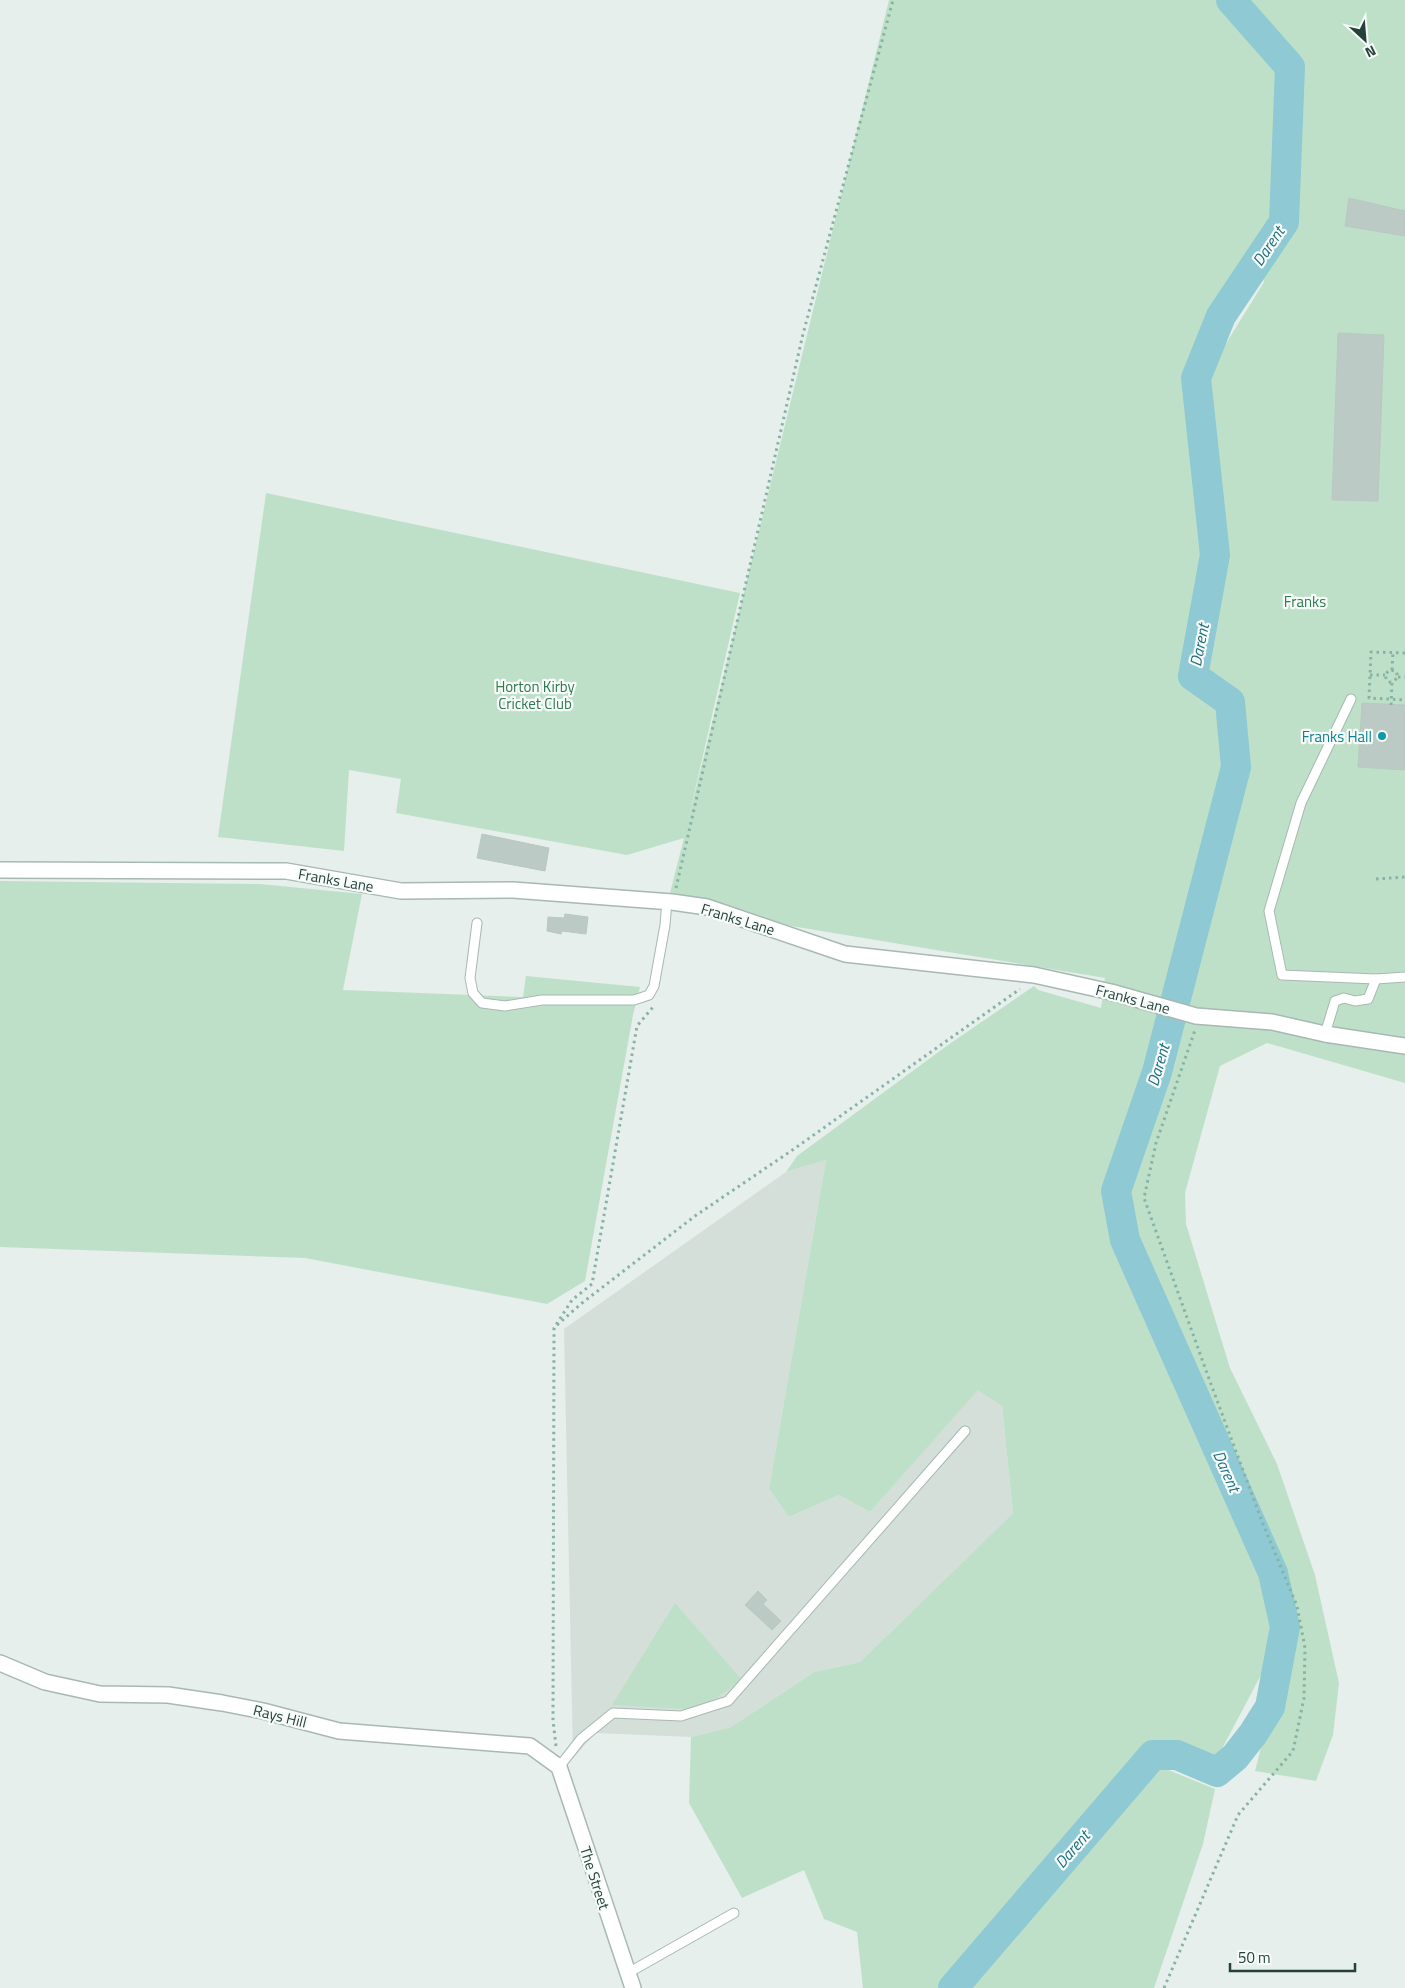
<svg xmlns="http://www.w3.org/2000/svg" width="1405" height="1988" font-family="'Titillium Web',sans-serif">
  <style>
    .built { fill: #d4dfda }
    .green { fill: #bfe0c8; fill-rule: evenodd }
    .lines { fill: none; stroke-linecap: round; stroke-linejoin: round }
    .river { stroke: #8ec9d4; stroke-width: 30 }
    .building { fill: #bbcac4; stroke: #b8c9c2 }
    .service-casing { stroke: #a8b8b2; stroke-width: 11 }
    .minor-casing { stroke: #a8b8b2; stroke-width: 18 }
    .tertiary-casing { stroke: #a8b8b2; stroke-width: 18 }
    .path { stroke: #86b3a5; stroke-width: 3; stroke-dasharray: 2.5 4; stroke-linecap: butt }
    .service { stroke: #fff; stroke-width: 9 }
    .minor { stroke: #fff; stroke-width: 15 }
    .tertiary { stroke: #fff; stroke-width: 15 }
    .culture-dot { fill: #0f9aa8; stroke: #f7fbf9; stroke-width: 2 }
    .labels { text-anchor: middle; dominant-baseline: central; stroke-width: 4.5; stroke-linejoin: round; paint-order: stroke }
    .park-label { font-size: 15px; fill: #2d7a4b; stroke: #f7fbf9 }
    .culture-label { font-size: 15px; fill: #0d838f; stroke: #f7fbf9; text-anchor: end }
    .street-label { font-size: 15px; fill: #24423a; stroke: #f7fbf9 }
    .water-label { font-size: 16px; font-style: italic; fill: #1c6f80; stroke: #f7fbf9 }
  </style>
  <rect width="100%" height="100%" fill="#e6efeb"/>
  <!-- built -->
  <path class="built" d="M826,1160L769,1489L789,1517L839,1495L870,1512L978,1389L1002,1406L1013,1513L860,1662L814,1672L731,1727L691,1737L596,1733L573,1758L564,1329L786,1172Z"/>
  <!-- green -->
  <g class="green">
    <path d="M889,0H1405V1083L1267,1043L1220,1066L1185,1193L1186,1224L1230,1368L1277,1464L1315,1575L1339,1683L1333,1735L1316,1781L1255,1771L1272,1704L1271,1656L1215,1762L1145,1743L939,1988H863L857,1932L824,1919L804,1870L742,1898L689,1803L691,1737L731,1727L814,1672L860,1662L1013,1513L1002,1406L978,1390L870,1512L839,1495L789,1517L769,1489L826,1160L786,1172L797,1156L948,1045L1034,986L1038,990L1101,1008L1105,978L791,926L670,893L684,838L627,855L396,813L401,779L349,770L344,851L218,837L266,493L740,593L688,821ZM1255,251L1264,282L1209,371L1206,532L1188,381L1216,302ZM1242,766L1219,885L1196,974L1241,766Z"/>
    <path d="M0,881L260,884L362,894L343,990L523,997L526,976L640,987L633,1015L585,1281L547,1304L305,1258L0,1247Z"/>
    <path d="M675,1603L742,1680L700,1710L612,1705Z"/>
    <path d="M1156,1765L1215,1789L1203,1844L1154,1988H971Z"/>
  </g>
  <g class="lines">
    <!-- river -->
    <path class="river" d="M953,1988L1153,1755H1177L1217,1772L1235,1757L1253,1734L1270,1707L1285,1627L1273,1573L1125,1240L1116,1191L1157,1072L1236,767L1230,702L1193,676L1215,555L1196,378L1221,316L1284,222L1290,67L1231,0"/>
  </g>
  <!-- building -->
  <g class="building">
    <path d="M1349,198L1405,211V236L1345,226Z"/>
    <path d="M1338,333L1384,335L1378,501L1332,500Z"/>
    <path d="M1362,703L1405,705V770L1358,767Z"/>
    <path d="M482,834L549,848L545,871L477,858Z"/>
    <path d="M565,914L588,917L586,934L562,931L561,934L547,931L548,917L564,918Z"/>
    <path d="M758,1591L767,1600L763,1604L781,1621L772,1630L745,1605Z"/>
  </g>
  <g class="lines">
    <!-- service casing -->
    <g class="service-casing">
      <g id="service">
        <path d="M1351,699L1301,803L1269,911L1282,975L1376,979L1405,977"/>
        <path d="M477,923L470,978L473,993L482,1003L505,1006L542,1000H634L649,995L654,986L665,925L667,901"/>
        <path d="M1325,1034L1335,1001L1344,998L1355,1001L1368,999L1376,979"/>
        <path d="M559,1767L581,1739L613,1713L681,1716L728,1701L965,1431"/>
        <path d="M628,1973L734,1913"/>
      </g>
    </g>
    <!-- minor casing -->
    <g class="minor-casing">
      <path id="minor" d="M0,870L286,871L401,891L513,890L672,902L707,907L845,954L1034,975L1111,992L1196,1016L1272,1022L1325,1034L1405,1046"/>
    </g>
    <!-- tertiary casing -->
    <g class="tertiary-casing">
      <path id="tertiary" d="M0,1663L45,1682L100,1694L168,1695L222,1703L263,1711L339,1731L530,1746L559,1767L633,1988"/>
    </g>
    <!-- path -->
    <g class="path">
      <path d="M1405,653L1371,652L1369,698L1405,700"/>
      <path d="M1392,670L1393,653"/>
      <path d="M1370,675H1385"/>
      <path d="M1398,677H1405"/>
      <path d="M1391,705L1392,683L1398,677L1396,671L1389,670L1385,675L1387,681L1392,683"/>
      <path d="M1376,879L1405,877"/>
      <path d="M676,888L803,334L893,0"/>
      <path d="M557,1325L582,1303L695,1216L791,1151L1020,989"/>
      <path d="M556,1746L553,1720L554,1328L572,1300L592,1284L637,1026L653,1007"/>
      <path d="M1164,1988L1238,1815L1293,1751L1304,1698L1305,1648L1297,1606L1263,1524L1208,1376L1144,1198L1156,1143L1195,1030"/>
    </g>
    <!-- service -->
    <use href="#service" class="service"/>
    <!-- minor -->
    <use href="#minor" class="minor"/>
    <!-- tertiary -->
    <use href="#tertiary" class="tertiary"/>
  </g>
  <!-- markers -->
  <circle class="culture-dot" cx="1382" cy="736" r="5"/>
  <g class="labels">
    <!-- park labels -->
    <g class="park-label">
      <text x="1305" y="601">Franks</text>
      <text x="535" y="686">Horton Kirby<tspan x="535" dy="17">Cricket Club</tspan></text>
    </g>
    <!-- culture labels -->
    <g class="culture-label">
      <text x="1372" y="736">Franks Hall</text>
    </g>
    <!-- street labels -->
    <g class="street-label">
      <text transform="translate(336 880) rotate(10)">Franks Lane</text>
      <text transform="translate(738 919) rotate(17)">Franks Lane</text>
      <text transform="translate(1133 999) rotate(15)">Franks Lane</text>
      <text transform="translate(280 1716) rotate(14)">Rays Hill</text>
      <text transform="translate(595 1878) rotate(72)">The Street</text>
    </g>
    <!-- water labels -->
    <g class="water-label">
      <text transform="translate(1268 246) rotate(-56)">Darent</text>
      <text transform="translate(1199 645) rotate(-79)">Darent</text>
      <text transform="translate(1158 1065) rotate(-74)">Darent</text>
      <text transform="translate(1227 1471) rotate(66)">Darent</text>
      <text transform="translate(1072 1849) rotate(-49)">Darent</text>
    </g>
  </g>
  <!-- north arrow -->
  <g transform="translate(1365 40) rotate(154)" stroke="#f7fbf9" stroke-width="4" paint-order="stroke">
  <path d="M0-4L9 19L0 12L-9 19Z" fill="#24423a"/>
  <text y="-8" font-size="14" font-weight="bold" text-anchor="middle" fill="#24423a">N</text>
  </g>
  <!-- scale -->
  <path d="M1230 1963v8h125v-8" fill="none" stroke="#24423a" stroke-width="2.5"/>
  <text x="1238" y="1963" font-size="15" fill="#24423a" stroke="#f7fbf9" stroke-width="4" paint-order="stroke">50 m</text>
</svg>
